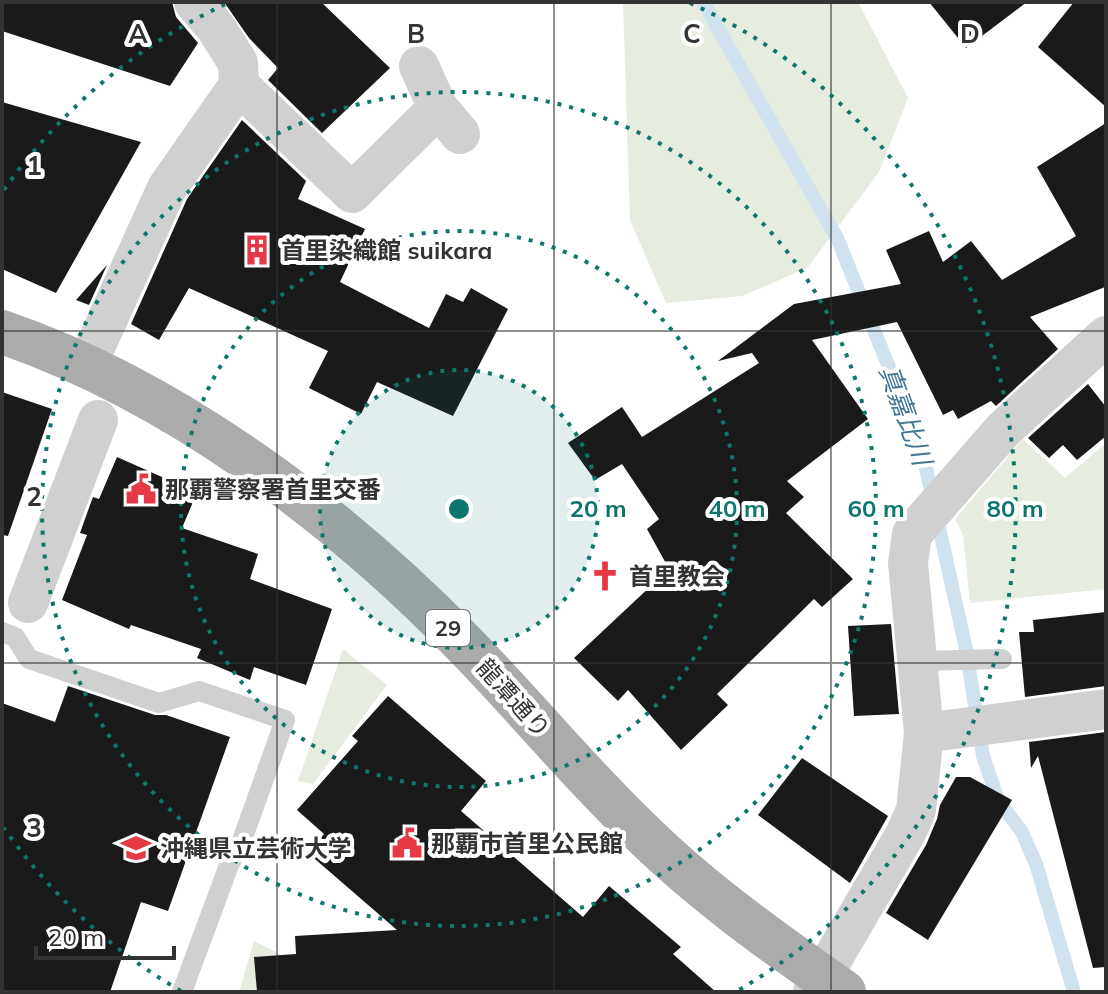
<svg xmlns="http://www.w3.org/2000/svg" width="1108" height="994" font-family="Mulish,'Noto Sans JP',sans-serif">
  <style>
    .green { fill: #e6ecdf }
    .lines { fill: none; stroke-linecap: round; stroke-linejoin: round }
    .stream { stroke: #cfe2ee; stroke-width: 14 }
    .building { fill: #1a1a1a }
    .lane { stroke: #d0d0d0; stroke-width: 20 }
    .street { stroke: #d0d0d0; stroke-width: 40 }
    .primary { stroke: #ababab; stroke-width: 44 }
    .grid { fill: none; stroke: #333; stroke-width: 2; stroke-opacity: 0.55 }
    .ring { fill: none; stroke: #0f766e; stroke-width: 4; stroke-dasharray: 4 8 }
    .labels { text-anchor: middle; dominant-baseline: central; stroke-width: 8; stroke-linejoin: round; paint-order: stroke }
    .shield { fill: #fff; stroke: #707070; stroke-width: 2 }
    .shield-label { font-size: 22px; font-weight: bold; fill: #333 }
    .poi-label { font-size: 24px; font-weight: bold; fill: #333; stroke: #fff; text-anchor: start }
    .street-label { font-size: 24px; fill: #333; stroke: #fff }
    .water-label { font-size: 26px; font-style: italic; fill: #3f7597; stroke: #fff }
    .grid-label { font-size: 26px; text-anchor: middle; font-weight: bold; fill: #333; stroke: #fff; stroke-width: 8; stroke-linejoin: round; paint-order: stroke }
    .centre { fill: #0f766e; stroke: #fff; stroke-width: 4 }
    .ring-label { font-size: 24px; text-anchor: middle; font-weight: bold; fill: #0f766e; stroke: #fff; stroke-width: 8; stroke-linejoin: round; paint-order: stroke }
  </style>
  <rect width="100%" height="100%" fill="#fff"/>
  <!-- green -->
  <g class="green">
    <path d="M623,2H858L908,98L879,172L807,268L742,296L666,303L630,220Z"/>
    <path d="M1023,439L1065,478L1106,443V589L970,603L963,535L955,519Z"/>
    <path d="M343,649L387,685L313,784L298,781Z"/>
    <path d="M254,941L282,955L255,957L257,992H239Z"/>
  </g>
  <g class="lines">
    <!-- stream -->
    <path class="stream" d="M703,2L838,240L922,450L966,649L983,756L998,800L1022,832L1036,864L1074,992"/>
  </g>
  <!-- building -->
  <g class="building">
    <path d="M2,2H172L176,17L198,43L170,86L2,31Z"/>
    <path d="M224,2H321L390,68L322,133L268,80L278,68L249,38Z"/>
    <path d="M929,2H1027L966,48Z"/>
    <path d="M1074,2H1106V107L1038,47Z"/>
    <path d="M2,102L141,142L56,293L2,269Z"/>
    <path d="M242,120L306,181L298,199L365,229L340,282L429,328L446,294L463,302L471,288L508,309L453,416L377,382L361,414L309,388L328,351L189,288L159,340L131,324L187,199Z"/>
    <path d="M1106,123V290L1105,287L1030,317L1058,349L996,406L991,401L958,419L953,410L943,415L897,322L812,340L868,419L787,481L804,497L786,513L853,579L822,607L814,599L717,694L728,705L681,750L628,690L618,701L574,658L669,569L647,529L659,519L622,464L595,480L568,443L622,407L642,437L759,363L752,353L718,361L794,304L901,284L886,250L929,231L943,262L971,241L1002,280L1076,236L1037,167Z"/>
    <path d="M107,265L89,305L76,300Z"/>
    <path d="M1088,384L1106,407V436L1077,460L1063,445L1049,458L1028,438Z"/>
    <path d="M2,392L52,409L8,536L2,535Z"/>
    <path d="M117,457L180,485L175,495L193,502L182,528L258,554L250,579L332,609L306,685L254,667L250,680L197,658L201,649L131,625L129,629L62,600L87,535L80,533L90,505L93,497L99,499Z"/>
    <path d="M1106,612V686L1025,697L1019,632H1034L1033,620Z"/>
    <path d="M891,624L899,714L854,716L848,626Z"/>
    <path d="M68,686L155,715H166L230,737L168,911L141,902L110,992H2V703L55,722Z"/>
    <path d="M388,696L486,781L461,811L583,917L609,886L681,947L673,954L716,992H257L254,957L296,954L295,936L397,930L308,853L324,834L297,810L358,741L352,736Z"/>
    <path d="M1106,732V967L1093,968L1038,756L1031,768L1029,742Z"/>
    <path d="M802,758L888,816L850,883L758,815Z"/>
    <path d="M956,777H970L1012,800L928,940L886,913L926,845L937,819L940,805Z"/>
  </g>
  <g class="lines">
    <!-- lane -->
    <g class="lane">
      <path d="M2,632L15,637L29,659L159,703L199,691L285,720L241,843L229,865L182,992"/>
      <path d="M917,661L1002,659"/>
    </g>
    <!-- street -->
    <g class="street">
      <path d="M419,66L438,108"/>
      <path d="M239,85L352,193L438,108L460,134"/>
      <path d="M86,367L167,188L239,85L238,63L216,28L194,2"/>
      <path d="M28,603L98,420"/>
      <path d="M924,733L1106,709"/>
      <path d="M813,992L906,833L916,810L924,733L908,563L912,534L1004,429L1106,336"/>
    </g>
    <!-- primary -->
    <path class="primary" d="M2,332C174,391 339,515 465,645C523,704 575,768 635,826C698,889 771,941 844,992"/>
  </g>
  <!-- grid -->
  <path class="grid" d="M277,2V992M554,2V992M831,2V992M2,331H1106M2,663H1106"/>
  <!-- distance rings -->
  <circle cx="459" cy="509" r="139" fill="#0f766e" fill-opacity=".12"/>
  <g class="ring">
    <circle cx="459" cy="509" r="139"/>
    <circle cx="459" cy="509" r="278"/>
    <circle cx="459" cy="509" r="417"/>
    <path d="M181 991A556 556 0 0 1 4 828M4 190A556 556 0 0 1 228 3M690 3A556 556 0 0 1 737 991"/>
  </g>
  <!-- icons -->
  <defs>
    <g id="building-bare" transform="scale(2.4)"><path d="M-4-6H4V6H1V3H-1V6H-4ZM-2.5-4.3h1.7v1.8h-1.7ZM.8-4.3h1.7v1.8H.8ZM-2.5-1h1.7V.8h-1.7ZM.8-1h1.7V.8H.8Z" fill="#e63946" stroke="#fff" stroke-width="2.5" paint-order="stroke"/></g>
    <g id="civic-bare" transform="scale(2.4)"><path d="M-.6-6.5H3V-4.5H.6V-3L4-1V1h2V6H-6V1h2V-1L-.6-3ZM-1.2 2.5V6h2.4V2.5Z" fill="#e63946" stroke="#fff" stroke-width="2.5" paint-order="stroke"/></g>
    <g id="church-bare" transform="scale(2.4)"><path d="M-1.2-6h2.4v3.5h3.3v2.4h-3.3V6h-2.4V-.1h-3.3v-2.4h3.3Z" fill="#e63946" stroke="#fff" stroke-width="2.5" paint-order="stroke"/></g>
    <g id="school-bare" transform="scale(2.4)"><path d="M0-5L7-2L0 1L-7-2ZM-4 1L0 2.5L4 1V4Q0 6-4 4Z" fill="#e63946" stroke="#fff" stroke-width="2.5" paint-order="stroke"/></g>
  </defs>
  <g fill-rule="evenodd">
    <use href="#building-bare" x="257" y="250"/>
    <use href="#civic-bare" x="141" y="489"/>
    <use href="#church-bare" x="605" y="576"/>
    <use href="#civic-bare" x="407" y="843"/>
    <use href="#school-bare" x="136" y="848"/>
  </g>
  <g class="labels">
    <!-- shield labels -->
    <rect class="shield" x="426" y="610" width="44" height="36" rx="6"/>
    <g class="shield-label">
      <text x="448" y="628">29</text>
    </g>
    <!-- poi labels -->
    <g class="poi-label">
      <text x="281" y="250">首里染織館 suikara</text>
      <text x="165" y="489">那覇警察署首里交番</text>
      <text x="629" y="576">首里教会</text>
      <text x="431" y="843">那覇市首里公民館</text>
      <text x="160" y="848">沖縄県立芸術大学</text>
    </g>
    <!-- street labels -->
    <g class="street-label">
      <text transform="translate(514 698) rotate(48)">龍潭通り</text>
    </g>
    <!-- water labels -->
    <g class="water-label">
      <text transform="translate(906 415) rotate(70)">真嘉比川</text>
    </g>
  </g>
  <g class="grid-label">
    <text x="138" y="43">A</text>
    <text x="416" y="43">B</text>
    <text x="692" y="43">C</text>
    <text x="970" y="43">D</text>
    <text x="34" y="175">1</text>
    <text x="34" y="506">2</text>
    <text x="34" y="837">3</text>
  </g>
  <circle cx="459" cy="509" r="12" class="centre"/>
  <g class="ring-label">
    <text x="598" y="517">20 m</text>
    <text x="737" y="517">40 m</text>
    <text x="876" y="517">60 m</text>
    <text x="1015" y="517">80 m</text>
  </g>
  <!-- border -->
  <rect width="1108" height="994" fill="none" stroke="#333333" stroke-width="8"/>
  <!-- scale -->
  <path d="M36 946v12h138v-12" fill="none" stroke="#333333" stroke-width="4"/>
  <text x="48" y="946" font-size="24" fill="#333333" stroke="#ffffff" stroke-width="6" paint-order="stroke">20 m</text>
</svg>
